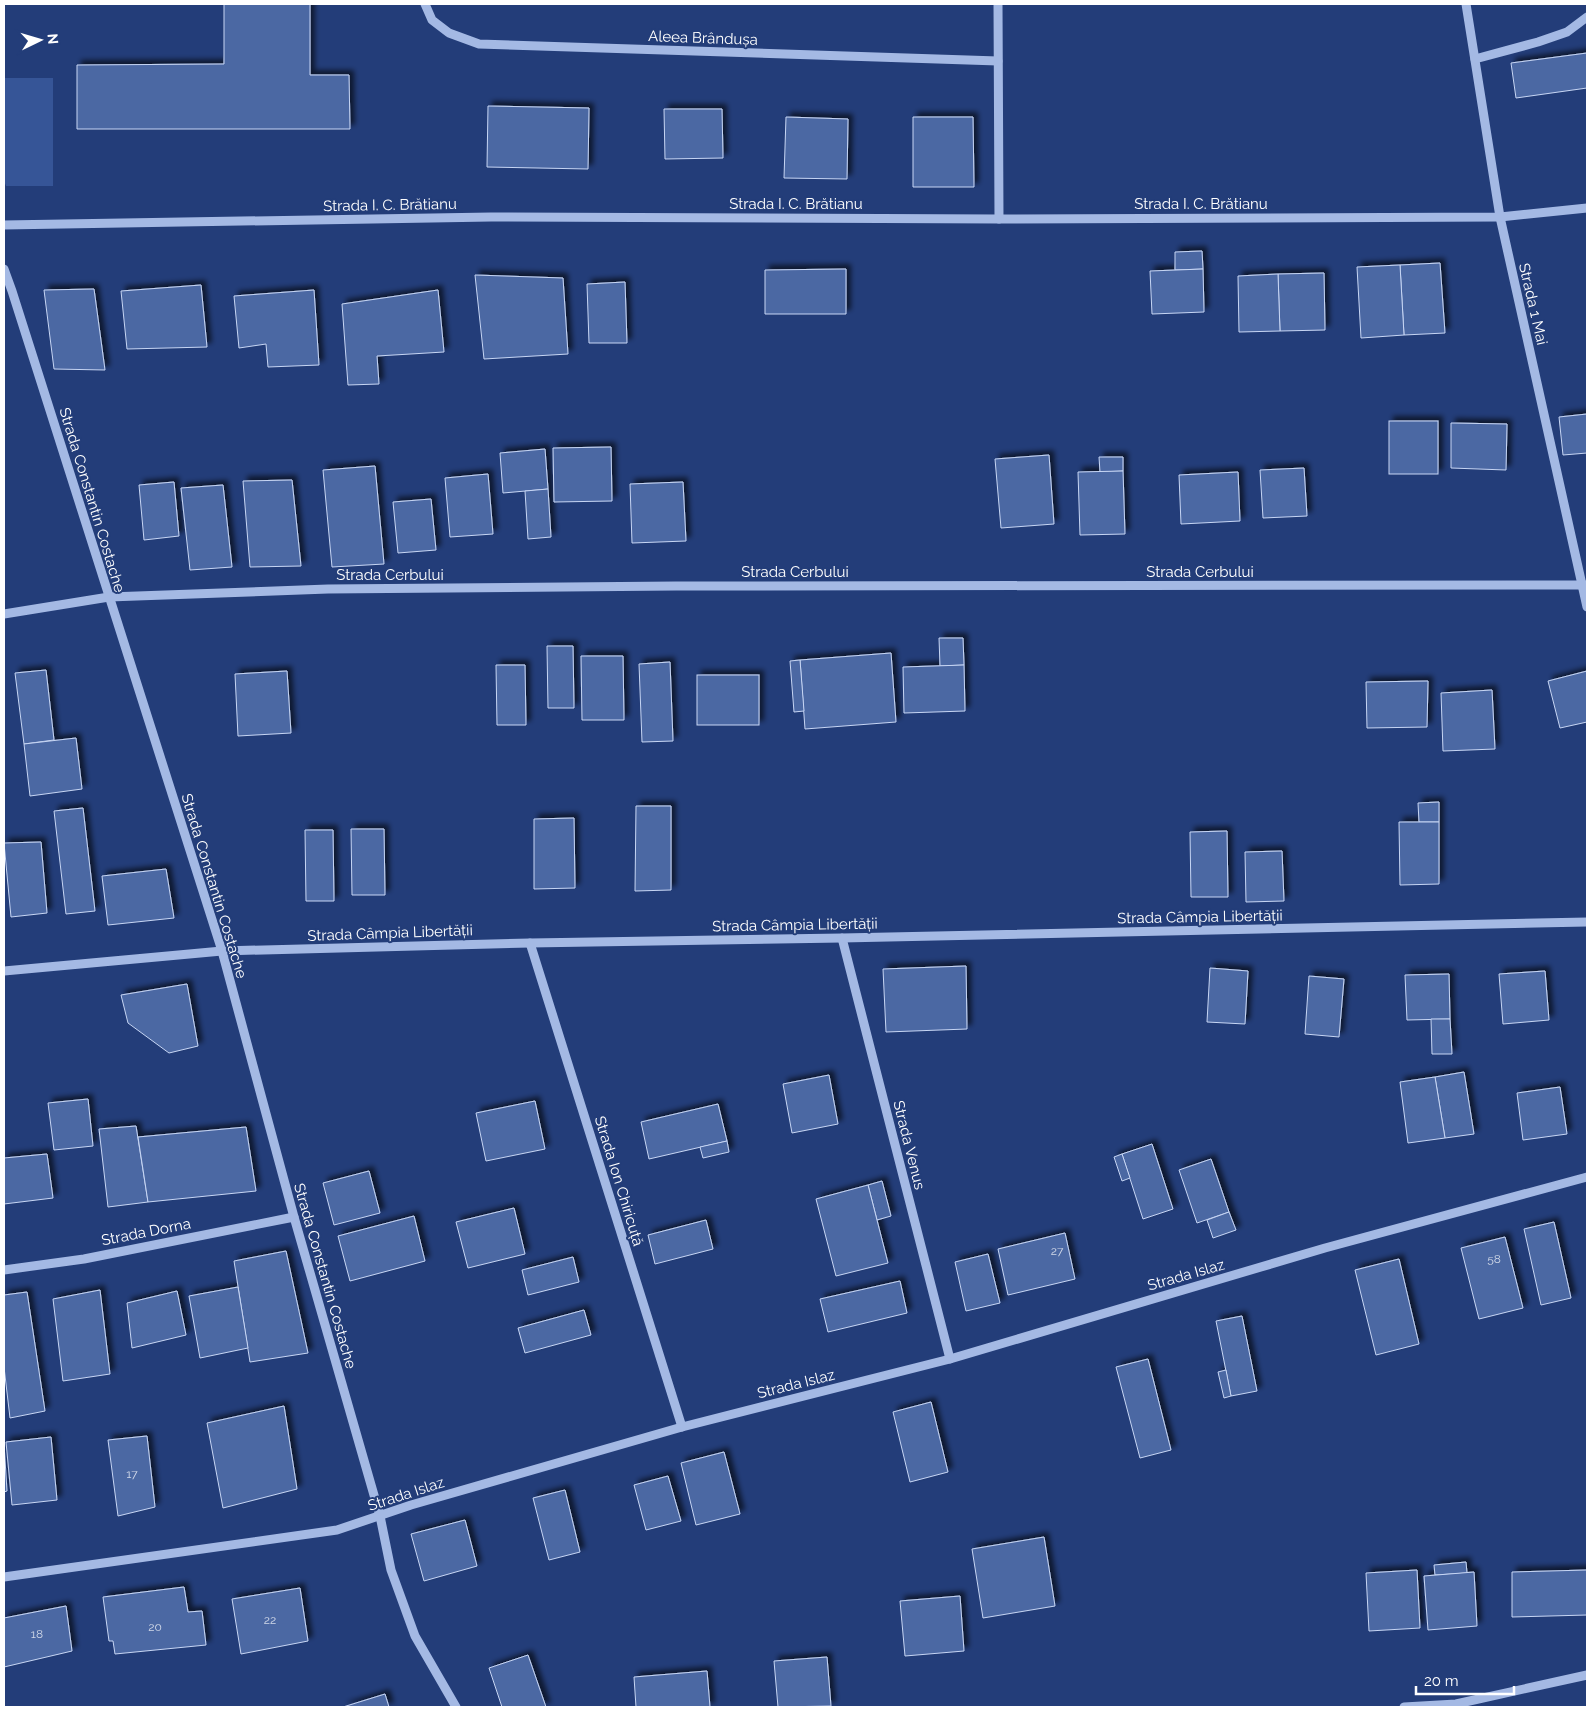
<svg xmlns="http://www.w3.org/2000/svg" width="1591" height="1711" font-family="Raleway,sans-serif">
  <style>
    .green { fill: #365597 }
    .building { fill: #4b67a3; stroke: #c7d6f4; filter: url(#shadow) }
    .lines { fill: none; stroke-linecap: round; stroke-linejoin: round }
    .minor { stroke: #a4b9e4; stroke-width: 9 }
    .labels { text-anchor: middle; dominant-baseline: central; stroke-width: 4; stroke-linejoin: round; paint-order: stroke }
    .number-label { font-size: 12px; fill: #d2d9e8 }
    .street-label { font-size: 15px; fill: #fff; stroke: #233d79 }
  </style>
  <defs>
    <filter id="shadow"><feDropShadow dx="4.5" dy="-4.5" stdDeviation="2.5" flood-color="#0009"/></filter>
  </defs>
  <rect width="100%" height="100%" fill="#233d79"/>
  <!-- green -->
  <path class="green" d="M4,78H53V186H6L4,181Z"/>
  <!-- building -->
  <g class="building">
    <path d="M224,4H310V75H349L350,129H77V65L224,64Z"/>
    <path d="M1587,53V88L1516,98L1511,63Z"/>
    <path d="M488,106L589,108L588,169L487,167Z"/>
    <path d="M664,109H722L723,158L665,159Z"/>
    <path d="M786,117L848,119L847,179L784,178Z"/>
    <path d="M913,117H973L974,187H913Z"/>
    <path d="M1202,251L1203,269L1175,270V252Z"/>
    <path d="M1440,263L1445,333L1404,335L1400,265Z"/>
    <path d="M1400,265L1404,335L1361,338L1357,267Z"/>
    <path d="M846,269V314H765V270Z"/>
    <path d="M1203,269L1204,312L1152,314L1150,271Z"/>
    <path d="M1324,273L1325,330L1280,331L1278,274Z"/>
    <path d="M1278,274L1280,331L1239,332L1238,276Z"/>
    <path d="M475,275L563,278L568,354L484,359Z"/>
    <path d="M625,282L627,343H589L587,284Z"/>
    <path d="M201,285L207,347L127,349L121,291Z"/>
    <path d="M94,289L105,370L54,369L44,290Z"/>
    <path d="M314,290L319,365L268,367L266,344L239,348L234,296Z"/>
    <path d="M438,290L444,352L377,356L379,384L348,385L342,304Z"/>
    <path d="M1587,414V453L1563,455L1559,417Z"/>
    <rect x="1389" y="421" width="49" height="53"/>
    <path d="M1451,423L1507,424L1506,470L1451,468Z"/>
    <path d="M611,447L612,501L554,502L553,448Z"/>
    <path d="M545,449L548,489L503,493L500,453Z"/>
    <path d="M1049,455L1054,524L1001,528L995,459Z"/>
    <path d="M1099,457H1123V471L1100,472Z"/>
    <path d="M375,466L384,564L332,567L323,470Z"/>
    <path d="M1304,468L1307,516L1263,518L1260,470Z"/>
    <path d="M1123,471L1125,534L1080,535L1078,472Z"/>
    <path d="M1238,472L1240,521L1181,524L1179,475Z"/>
    <path d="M488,474L493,534L450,537L445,478Z"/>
    <path d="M292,480L301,566L250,567L243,481Z"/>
    <path d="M174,482L179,536L144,540L139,485Z"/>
    <path d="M683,482L686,541L632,543L630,484Z"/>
    <path d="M223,485L232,567L190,570L181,488Z"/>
    <path d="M548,489L551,537L528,539L525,491Z"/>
    <path d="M431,499L436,550L398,553L393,502Z"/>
    <path d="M939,638H963L964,665L940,666Z"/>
    <path d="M547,646H573L574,708H548Z"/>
    <path d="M891,653L896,722L805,729L800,660Z"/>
    <path d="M581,656H623L624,720H582Z"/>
    <path d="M800,660L804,711L794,712L790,661Z"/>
    <path d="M670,662L673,741L642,742L639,664Z"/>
    <path d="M496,665H525L526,725H497Z"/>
    <path d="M964,665L965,711L904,713L903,667Z"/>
    <path d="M46,670L54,740L24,744L15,673Z"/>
    <path d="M287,671L291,733L238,736L235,674Z"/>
    <path d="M1587,671V722L1560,728L1548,681Z"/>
    <rect x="697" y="675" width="62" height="50"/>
    <path d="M1428,681L1427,727L1367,728L1366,682Z"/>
    <path d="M1492,690L1495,749L1443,751L1441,693Z"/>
    <path d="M76,738L82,789L30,796L24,744Z"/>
    <path d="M1439,802V822H1419L1418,803Z"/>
    <path d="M636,806H671V890L635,891Z"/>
    <path d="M83,808L95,911L66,914L54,811Z"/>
    <path d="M574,818L575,888L534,889V819Z"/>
    <path d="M1399,822H1439V884L1400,885Z"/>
    <path d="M351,829H384L385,895H352Z"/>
    <path d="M305,830H333L334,901H306Z"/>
    <path d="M1227,831L1228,897H1191L1190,832Z"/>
    <path d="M41,842L47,913L11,917L4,843Z"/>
    <path d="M1282,851L1284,901L1246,902L1245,852Z"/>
    <path d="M166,869L174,918L108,925L102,876Z"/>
    <path d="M966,966L967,1029L886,1032L883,969Z"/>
    <path d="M1210,968L1248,971L1245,1024L1207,1022Z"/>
    <path d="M1545,971L1549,1020L1503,1024L1499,974Z"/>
    <path d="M1449,974L1450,1019L1407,1020L1405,975Z"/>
    <path d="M1309,976L1344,979L1339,1037L1305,1034Z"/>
    <path d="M187,984L198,1046L169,1053L128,1023L121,995Z"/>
    <path d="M1431,1019H1450L1452,1054H1432Z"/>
    <path d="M1464,1072L1474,1134L1445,1138L1435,1077Z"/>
    <path d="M829,1075L838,1124L792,1133L783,1084Z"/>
    <path d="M1435,1077L1445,1138L1408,1143L1400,1082Z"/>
    <path d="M1560,1087L1567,1134L1523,1140L1517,1093Z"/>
    <path d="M88,1099L93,1146L54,1150L48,1103Z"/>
    <path d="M535,1101L545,1149L486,1161L476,1113Z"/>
    <path d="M718,1104L727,1141L649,1159L641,1122Z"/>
    <path d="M136,1126L148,1202L108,1207L99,1129Z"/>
    <path d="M246,1127L256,1191L148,1202L138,1137Z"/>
    <path d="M727,1141L729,1152L703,1158L700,1147Z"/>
    <path d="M1152,1144L1173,1209L1143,1219L1122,1154Z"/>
    <path d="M47,1154L53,1198L4,1204V1158Z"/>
    <path d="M1122,1154L1130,1178L1122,1181L1114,1157Z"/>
    <path d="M1211,1159L1229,1212L1197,1223L1179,1170Z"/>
    <path d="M369,1171L380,1213L334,1225L323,1183Z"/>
    <path d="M882,1181L891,1216L877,1220L868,1185Z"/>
    <path d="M868,1185L888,1263L836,1276L816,1199Z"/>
    <path d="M514,1208L525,1254L468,1268L456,1222Z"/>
    <path d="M1229,1212L1236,1230L1213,1238L1207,1220Z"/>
    <path d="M414,1216L425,1261L350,1281L338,1236Z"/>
    <path d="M706,1220L713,1249L655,1264L648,1235Z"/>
    <path d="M1554,1222L1571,1298L1541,1305L1524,1229Z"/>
    <path d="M1065,1233L1075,1279L1008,1295L998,1249Z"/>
    <path d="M1505,1237L1523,1308L1479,1319L1461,1248Z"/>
    <path d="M286,1251L308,1353L250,1362L234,1261Z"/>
    <path d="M988,1254L1000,1303L966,1311L955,1262Z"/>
    <path d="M573,1257L579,1282L528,1295L522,1270Z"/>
    <path d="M1399,1259L1419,1344L1376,1355L1355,1270Z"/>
    <path d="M900,1281L907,1313L828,1332L820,1299Z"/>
    <path d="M238,1287L248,1348L200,1358L189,1296Z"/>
    <path d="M100,1290L110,1374L63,1381L53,1299Z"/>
    <path d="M177,1291L186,1335L132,1348L127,1303Z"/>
    <path d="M27,1292L45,1411L10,1418L4,1367V1295Z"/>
    <path d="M584,1310L591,1335L525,1353L518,1328Z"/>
    <path d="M1242,1316L1257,1391L1231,1396L1216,1321Z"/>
    <path d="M1148,1359L1171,1450L1140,1458L1116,1367Z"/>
    <path d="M1226,1370L1231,1396L1224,1398L1218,1372Z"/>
    <path d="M931,1402L948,1472L910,1482L893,1412Z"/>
    <path d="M284,1406L297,1489L223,1508L207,1423Z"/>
    <path d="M147,1436L155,1507L118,1516L108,1440Z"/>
    <path d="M51,1437L57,1500L12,1505L6,1442Z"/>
    <path d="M4,1444L7,1491L4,1492Z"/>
    <path d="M724,1452L740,1514L696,1525L681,1463Z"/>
    <path d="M668,1476L681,1521L646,1530L634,1485Z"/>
    <path d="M565,1490L580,1552L549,1560L533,1498Z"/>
    <path d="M465,1520L477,1566L424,1581L411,1534Z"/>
    <path d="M1044,1537L1055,1606L983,1618L972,1549Z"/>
    <path d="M1466,1562L1467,1573L1435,1575L1434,1565Z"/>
    <path d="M1417,1570L1420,1628L1369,1631L1366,1573Z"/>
    <path d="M1587,1570V1615L1512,1617V1572Z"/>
    <path d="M1474,1572L1477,1626L1428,1630L1424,1576Z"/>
    <path d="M184,1587L188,1612L202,1611L206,1645L115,1654L113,1641H109L103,1597Z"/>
    <path d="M300,1588L308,1641L241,1654L232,1599Z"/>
    <path d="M960,1596L964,1651L905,1656L900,1601Z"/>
    <path d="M66,1606L72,1651L4,1667V1618Z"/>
    <path d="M528,1655L546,1707H502L489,1668Z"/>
    <path d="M827,1657L831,1706L778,1707L774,1661Z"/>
    <path d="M707,1671L710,1707H636L634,1677Z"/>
    <path d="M385,1694L389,1707H343Z"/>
  </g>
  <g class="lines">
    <!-- minor -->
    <g class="minor">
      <path d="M425,4L432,20L449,33L479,44L998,61"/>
      <path d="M998,4L999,219"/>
      <path d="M1466,4L1500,217L1587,607"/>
      <path d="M1475,59L1538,42L1567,32L1587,17"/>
      <path d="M4,225L491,217L999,219L1500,217L1587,208"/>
      <path d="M4,269L12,291L222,951L294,1217L380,1516L391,1570L415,1636L456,1707"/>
      <path d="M4,614L109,597L328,589L676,586L1587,585"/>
      <path d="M842,938L950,1359"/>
      <path d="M530,943L682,1427"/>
      <path d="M4,971L222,951L530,943L842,938L1587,922"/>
      <path d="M4,1270L84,1259L294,1217"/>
      <path d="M4,1577L337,1530L411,1505L682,1427L950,1359L1325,1248L1587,1177"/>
      <path d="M1404,1707L1456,1704L1587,1675"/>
    </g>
  </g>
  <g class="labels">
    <!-- number labels -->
    <g class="number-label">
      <text x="1057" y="1251">27</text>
      <text x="1494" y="1259">58</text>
      <text x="132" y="1474">17</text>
      <text x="270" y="1620">22</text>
      <text x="155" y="1627">20</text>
      <text x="37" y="1634">18</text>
    </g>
    <!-- street labels -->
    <g class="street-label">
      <text transform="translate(703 38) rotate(2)">Aleea Brândușa</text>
      <text x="796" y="204">Strada I. C. Brătianu</text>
      <text x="1201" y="204">Strada I. C. Brătianu</text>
      <text transform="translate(390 205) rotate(-1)">Strada I. C. Brătianu</text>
      <text transform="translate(1533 304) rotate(77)">Strada 1 Mai</text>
      <text transform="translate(92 500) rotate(73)">Strada Constantin Costache</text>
      <text x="795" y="572">Strada Cerbului</text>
      <text x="1200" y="572">Strada Cerbului</text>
      <text x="390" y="575">Strada Cerbului</text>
      <text transform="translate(214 886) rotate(73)">Strada Constantin Costache</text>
      <text transform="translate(1200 917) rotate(-1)">Strada Câmpia Libertății</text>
      <text transform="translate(795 925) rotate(-1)">Strada Câmpia Libertății</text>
      <text transform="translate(390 933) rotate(-2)">Strada Câmpia Libertății</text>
      <text transform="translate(909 1145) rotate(76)">Strada Venus</text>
      <text transform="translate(619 1181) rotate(73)">Strada Ion Chiricuță</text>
      <text transform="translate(146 1232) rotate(-11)">Strada Dorna</text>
      <text transform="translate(1186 1275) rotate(-16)">Strada Islaz</text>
      <text transform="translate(325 1276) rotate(74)">Strada Constantin Costache</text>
      <text transform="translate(796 1384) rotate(-14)">Strada Islaz</text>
      <text transform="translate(406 1494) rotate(-18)">Strada Islaz</text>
    </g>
  </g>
  <!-- border -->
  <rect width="1591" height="1711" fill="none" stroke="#ffffff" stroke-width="10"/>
  <!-- north arrow -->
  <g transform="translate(40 40) rotate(85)" stroke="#233d79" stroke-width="4" paint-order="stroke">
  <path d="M0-4L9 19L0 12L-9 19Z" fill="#ffffff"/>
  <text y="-8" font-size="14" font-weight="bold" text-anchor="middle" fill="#ffffff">N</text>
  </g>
  <!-- scale -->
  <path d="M1416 1686v8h98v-8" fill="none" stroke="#ffffff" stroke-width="2.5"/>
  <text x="1424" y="1686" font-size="15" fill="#ffffff" stroke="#233d79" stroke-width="4" paint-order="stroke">20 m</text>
</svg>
